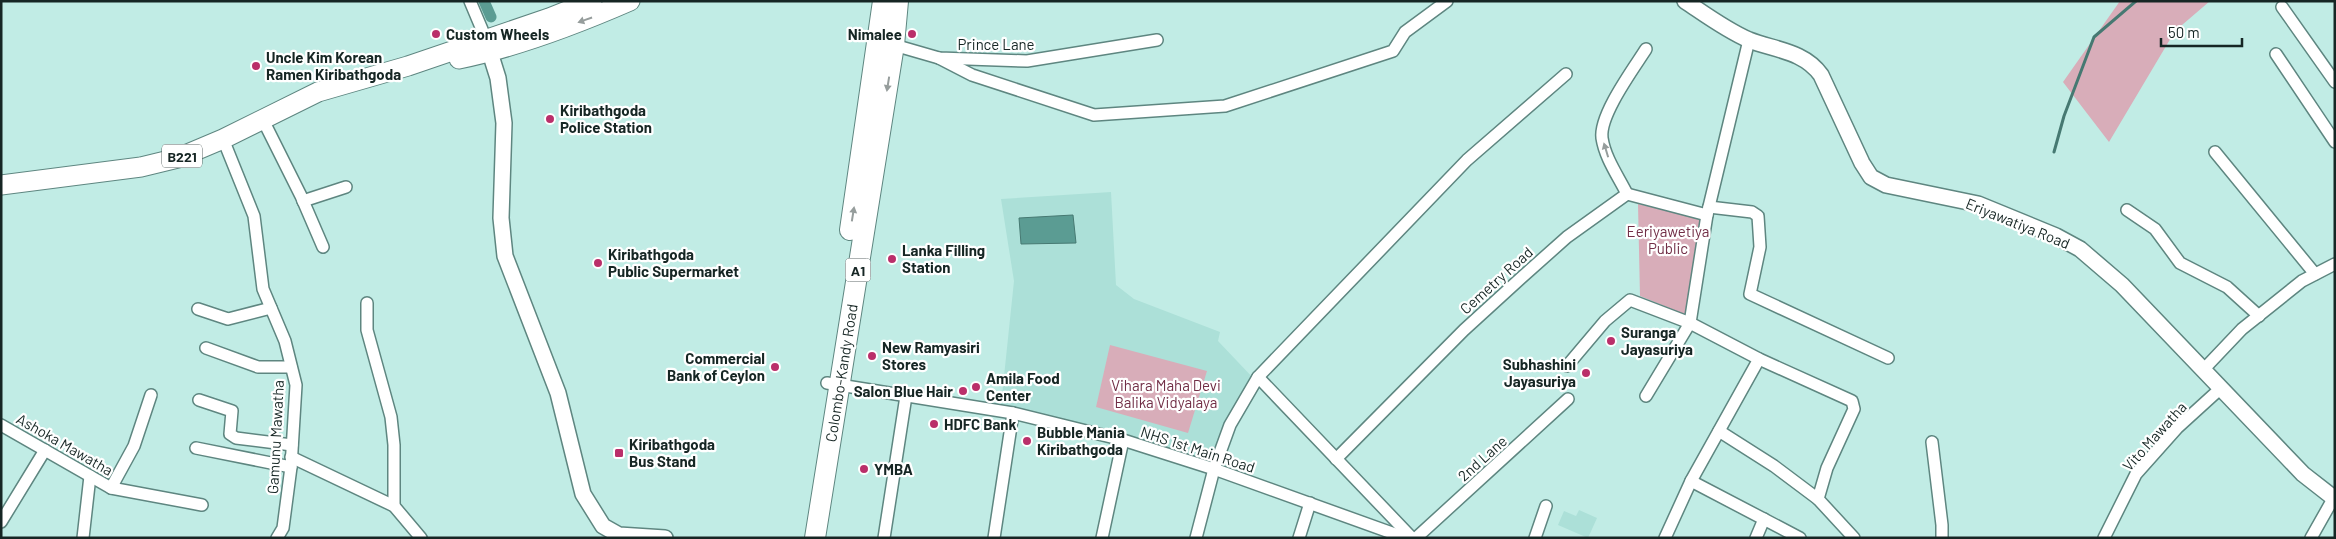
<svg xmlns="http://www.w3.org/2000/svg" width="2336" height="539" font-family="Barlow,sans-serif">
  <style>
    .built { fill: #ace0d8 }
    .green { fill: #d8adb9 }
    .water { fill: #5b9c93; stroke: #467972 }
    .lines { fill: none; stroke-linecap: round; stroke-linejoin: round }
    .stream { stroke: #467972; stroke-width: 3 }
    .canal { stroke: #5b9c93; stroke-width: 11 }
    .minor-casing { stroke: #5e8680; stroke-width: 14 }
    .tertiary-casing { stroke: #5e8680; stroke-width: 18 }
    .primary-casing { stroke: #5e8680; stroke-width: 21 }
    .trunk-casing { stroke: #5e8680; stroke-width: 22 }
    .minor { stroke: #fff; stroke-width: 11 }
    .tertiary { stroke: #fff; stroke-width: 15 }
    .primary { stroke: #fff; stroke-width: 19 }
    .trunk { stroke: #fff; stroke-width: 20 }
    .oneway { fill: #969d9c }
    .poi-dot { fill: #ba2f6a; stroke: #fff; stroke-width: 2 }
    .labels { text-anchor: middle; dominant-baseline: central; stroke-width: 4.5; stroke-linejoin: round; paint-order: stroke }
    .shield { fill: #fff; stroke: #5c6766; stroke-width: 1 }
    .shield-label { font-size: 14px; font-weight: bold; fill: #162624 }
    .poi-label { font-size: 15px; font-weight: bold; fill: #162624; stroke: #fff; text-anchor: start }
    .street-label { font-size: 15px; fill: #162624; stroke: #fff }
    .park-label { font-size: 15px; fill: #712e46; stroke: #fff }
  </style>
  <rect width="100%" height="100%" fill="#c1ece5"/>
  <!-- built -->
  <g class="built">
    <path d="M1111,192L1116,285L1134,299L1220,332L1218,341L1256,381L1213,466L1001,405L1014,281L1001,199Z"/>
    <path d="M1579,510L1597,518L1588,538L1558,525L1564,511L1576,516Z"/>
  </g>
  <!-- green -->
  <g class="green">
    <path d="M2120,1H2210L2175,31L2109,142L2063,82Z"/>
    <path d="M1638,204L1700,218L1686,315L1640,296Z"/>
    <path d="M1110,345L1207,371L1188,433L1096,407Z"/>
  </g>
  <!-- water -->
  <path class="water" d="M1073,215L1076,243L1021,244L1019,218Z"/>
  <g class="lines">
    <!-- stream -->
    <path class="stream" d="M2054,152L2064,116L2094,37L2136,1"/>
    <!-- canal -->
    <path class="canal" d="M484,1L491,17"/>
    <!-- minor casing -->
    <g class="minor-casing">
      <g id="minor">
        <path d="M470,1L486,39"/>
        <path d="M2282,7L2335,82"/>
        <path d="M894,45L939,58L1027,61L1157,40"/>
        <path d="M2276,54L2335,142"/>
        <path d="M939,58L972,75L1094,115L1225,106L1393,51L1405,32L1447,1"/>
        <path d="M263,120L301,196L323,247"/>
        <path d="M223,139L254,216L263,289L285,341L296,385L291,467L283,528L277,538"/>
        <path d="M2215,152L2315,274"/>
        <path d="M1627,194C1618,176 1605,158 1602,138C1599,115 1634,68 1646,49"/>
        <path d="M303,201L346,187"/>
        <path d="M1709,207L1752,212L1758,216L1760,247L1750,294L1888,358"/>
        <path d="M2127,210L2155,229L2180,263L2227,287L2259,316"/>
        <path d="M367,303V330L391,417L394,445V506"/>
        <path d="M198,309L228,319L271,308"/>
        <path d="M206,348L258,367H291"/>
        <path d="M1567,366L1605,321L1630,300L1690,323L1759,359L1852,401L1854,409L1827,468L1818,499L1854,538"/>
        <path d="M2204,369L2242,329L2302,281L2335,264"/>
        <path d="M1258,377L1412,538"/>
        <path d="M827,383L1013,413L1123,440L1214,469L1406,538"/>
        <path d="M1646,396L1690,323L1707,215L1749,40"/>
        <path d="M199,400L232,411L230,434L236,438L292,445"/>
        <path d="M1,425L111,488L202,505"/>
        <path d="M1719,431L1774,466L1818,499"/>
        <path d="M1932,442L1942,525V538"/>
        <path d="M196,448L291,467"/>
        <path d="M291,457L394,506L421,538"/>
        <path d="M1336,459L1464,330L1521,278L1567,237L1627,194L1707,215"/>
        <path d="M1691,481L1759,359"/>
        <path d="M111,488L134,446L151,395"/>
        <path d="M1,522L45,450"/>
        <path d="M83,538L90,476"/>
        <path d="M884,538L906,396"/>
        <path d="M994,538L1013,413"/>
        <path d="M1102,538L1123,440"/>
        <path d="M1196,538L1214,469L1230,425L1258,377L1467,160L1566,74"/>
        <path d="M1299,538L1310,503"/>
        <path d="M1416,538L1568,399"/>
        <path d="M1535,538L1546,506"/>
        <path d="M1665,538L1691,481L1800,538"/>
        <path d="M1756,538L1764,519"/>
        <path d="M2104,538L2136,474L2177,428L2221,388"/>
        <path d="M2311,538L2333,499"/>
      </g>
    </g>
    <!-- tertiary casing -->
    <g class="tertiary-casing">
      <g id="tertiary">
        <path d="M1685,1C1706,15 1726,30 1749,40C1775,50 1804,51 1821,75L1862,163L1871,177L1886,185L1978,204L2056,236L2080,249L2122,285L2303,474L2335,499"/>
        <path d="M487,43L498,78L504,123L501,218L505,256L558,393L583,494L603,526L619,535L665,538"/>
      </g>
    </g>
    <!-- primary casing -->
    <g class="primary-casing">
      <g id="primary">
        <path d="M459,59C517,47 575,25 630,1"/>
        <path d="M1,185L141,167L178,158L223,139L318,92L408,66L549,18L592,1"/>
      </g>
    </g>
    <!-- trunk casing -->
    <g class="trunk-casing">
      <g id="trunk">
        <path d="M850,230L883,1"/>
        <path d="M815,538L894,45L898,1"/>
      </g>
    </g>
    <!-- minor -->
    <use href="#minor" class="minor"/>
    <!-- tertiary -->
    <use href="#tertiary" class="tertiary"/>
    <!-- primary -->
    <use href="#primary" class="primary"/>
    <!-- trunk -->
    <use href="#trunk" class="trunk"/>
  </g>
  <!-- one-way arrows -->
  <defs><path id="oneway-solid" d="M-6-.8H1V-3.2L6.5 0L1 3.2V.8H-6Z" transform="scale(1.25)"/></defs>
  <g class="oneway">
    <use href="#oneway-solid" transform="translate(585 20) rotate(161)"/>
    <use href="#oneway-solid" transform="translate(888 84) rotate(99)"/>
    <use href="#oneway-solid" transform="translate(1606 150) rotate(-107)"/>
    <use href="#oneway-solid" transform="translate(853 214) rotate(-81)"/>
  </g>
  <!-- markers -->
  <g class="poi-dot">
    <circle cx="436" cy="34" r="5"/>
    <circle cx="912" cy="34" r="5"/>
    <circle cx="256" cy="66" r="5"/>
    <circle cx="550" cy="119" r="5"/>
    <circle cx="892" cy="259" r="5"/>
    <circle cx="598" cy="263" r="5"/>
    <circle cx="1611" cy="341" r="5"/>
    <circle cx="872" cy="356" r="5"/>
    <circle cx="775" cy="367" r="5"/>
    <circle cx="1586" cy="373" r="5"/>
    <circle cx="976" cy="387" r="5"/>
    <circle cx="963" cy="391" r="5"/>
    <circle cx="934" cy="424" r="5"/>
    <circle cx="1027" cy="441" r="5"/>
    <rect x="614" y="448" width="10" height="10" rx="2.5"/>
    <circle cx="864" cy="469" r="5"/>
  </g>
  <g class="labels">
    <!-- shield labels -->
    <g class="shield">
      <rect x="162" y="144.5" width="40" height="23" rx="4"/>
      <rect x="845.5" y="258.5" width="25" height="23" rx="4"/>
    </g>
    <g class="shield-label">
      <text x="182" y="156">B221</text>
      <text x="858" y="270">A1</text>
    </g>
    <!-- poi labels -->
    <g class="poi-label">
      <text x="446" y="34">Custom Wheels</text>
      <text x="902" y="34" text-anchor="end">Nimalee</text>
      <text x="266" y="57">Uncle Kim Korean<tspan x="266" dy="17">Ramen Kiribathgoda</tspan></text>
      <text x="560" y="110">Kiribathgoda<tspan x="560" dy="17">Police Station</tspan></text>
      <text x="902" y="250">Lanka Filling<tspan x="902" dy="17">Station</tspan></text>
      <text x="608" y="254">Kiribathgoda<tspan x="608" dy="17">Public Supermarket</tspan></text>
      <text x="1621" y="332">Suranga<tspan x="1621" dy="17">Jayasuriya</tspan></text>
      <text x="882" y="347">New Ramyasiri<tspan x="882" dy="17">Stores</tspan></text>
      <text x="765" y="358" text-anchor="end">Commercial<tspan x="765" dy="17">Bank of Ceylon</tspan></text>
      <text x="1576" y="364" text-anchor="end">Subhashini<tspan x="1576" dy="17">Jayasuriya</tspan></text>
      <text x="986" y="378">Amila Food<tspan x="986" dy="17">Center</tspan></text>
      <text x="953" y="391" text-anchor="end">Salon Blue Hair</text>
      <text x="944" y="424">HDFC Bank</text>
      <text x="1037" y="432">Bubble Mania<tspan x="1037" dy="17">Kiribathgoda</tspan></text>
      <text x="629" y="444">Kiribathgoda<tspan x="629" dy="17">Bus Stand</tspan></text>
      <text x="874" y="469">YMBA</text>
    </g>
    <!-- street labels -->
    <g class="street-label">
      <text x="996" y="44">Prince Lane</text>
      <text transform="translate(2018 223) rotate(22)">Eriyawatiya Road</text>
      <text transform="translate(1496 280) rotate(-42)">Cemetry Road</text>
      <text transform="translate(841 373) rotate(-81)">Colombo-Kandy Road</text>
      <text transform="translate(2154 436) rotate(-48)">Vito Mawatha</text>
      <text transform="translate(275 437) rotate(-87)">Gamunu Mawatha</text>
      <text transform="translate(65 444) rotate(30)">Ashoka Mawatha</text>
      <text transform="translate(1198 449) rotate(18)">NHS 1st Main Road</text>
      <text transform="translate(1482 458) rotate(-42)">2nd Lane</text>
    </g>
    <!-- park labels -->
    <g class="park-label">
      <text x="1668" y="231">Eeriyawetiya<tspan x="1668" dy="17">Public</tspan></text>
      <text x="1166" y="385">Vihara Maha Devi<tspan x="1166" dy="17">Balika Vidyalaya</tspan></text>
    </g>
  </g>
  <!-- border -->
  <rect width="2336" height="539" fill="none" stroke="#162624" stroke-width="5"/>
  <!-- scale -->
  <path d="M2161 38v8h81v-8" fill="none" stroke="#162624" stroke-width="2.5"/>
  <text x="2168" y="38" font-size="15" fill="#162624" stroke="#ffffff" stroke-width="4" paint-order="stroke">50 m</text>
</svg>
